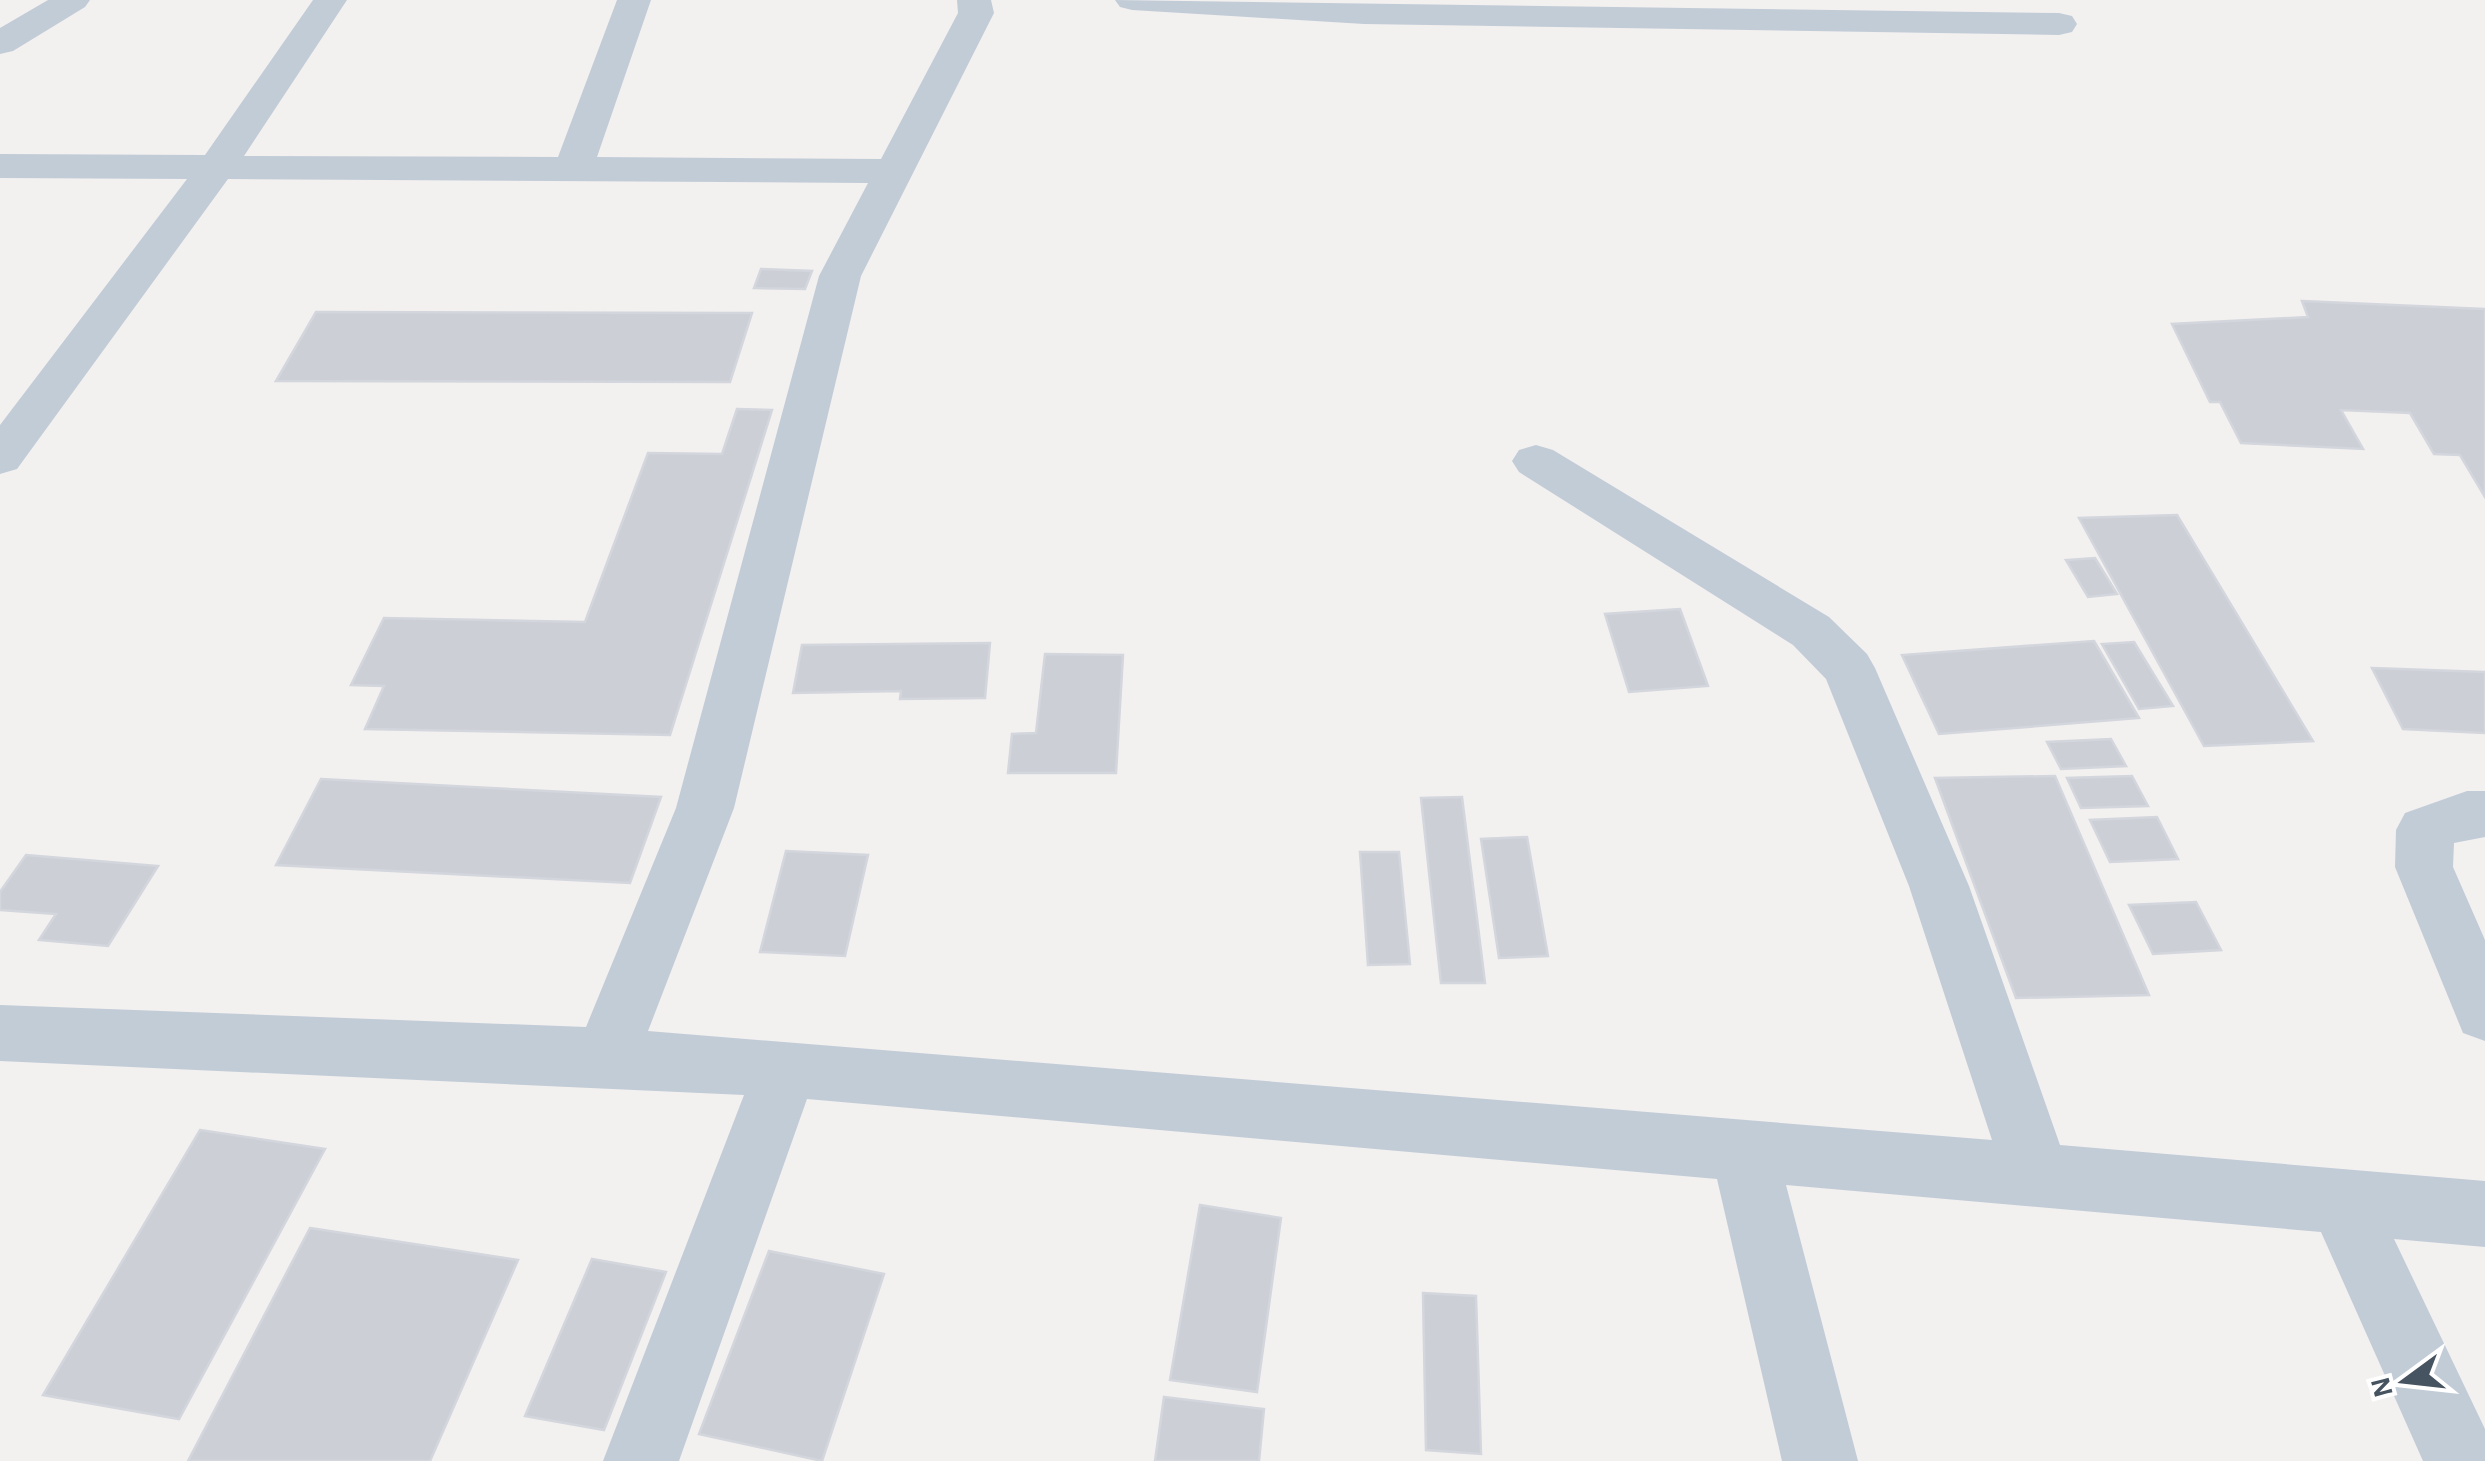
<svg xmlns="http://www.w3.org/2000/svg" width="2485" height="1461" font-family="'Alegreya Sans',sans-serif">
  <style>
    .building { fill: #cccfd6; stroke: #d3d6dc; stroke-width: 2.5 }
    .lines { fill: none; stroke-linecap: round; stroke-linejoin: round }
    .minor { fill: #c2ccd7; fill-rule: evenodd }
  </style>
  <rect width="100%" height="100%" fill="#f3f0f0"/>
  <!-- building -->
  <g class="building">
    <path d="M761,269L812,271L805,289L754,288Z"/>
    <path d="M2302,301L2485,309V497L2460,455L2434,454L2410,413L2341,410L2363,449L2241,443L2220,402H2210L2172,324L2308,317Z"/>
    <path d="M316,312L752,313L730,382L276,381Z"/>
    <path d="M737,409L772,410L670,735L365,729L384,686L351,685L384,618L585,622L648,453L722,454Z"/>
    <path d="M2177,515L2313,741L2204,746L2079,518Z"/>
    <path d="M2095,558L2117,594L2088,597L2066,560Z"/>
    <path d="M1680,609L1708,686L1629,692L1605,614Z"/>
    <path d="M2094,641L2139,718L1939,734L1902,655Z"/>
    <path d="M2134,642L2173,706L2139,709L2102,644Z"/>
    <path d="M990,643L985,698L900,699L901,691L793,693L802,645Z"/>
    <path d="M1045,654L1123,655L1116,773H1008L1012,734L1036,733Z"/>
    <path d="M2372,668L2485,672V733L2403,729Z"/>
    <path d="M2111,739L2126,766L2061,769L2047,742Z"/>
    <path d="M2055,776L2149,995L2016,998L1935,778Z"/>
    <path d="M2132,776L2148,806L2081,808L2067,778Z"/>
    <path d="M321,779L661,797L630,883L276,865Z"/>
    <path d="M1462,797L1485,983H1441L1421,798Z"/>
    <path d="M2157,817L2178,859L2110,862L2090,820Z"/>
    <path d="M1527,837L1548,956L1499,958L1481,839Z"/>
    <path d="M786,851L868,855L845,956L760,952Z"/>
    <path d="M1360,852H1399L1410,964L1368,965Z"/>
    <path d="M26,855L158,866L108,946L39,940L56,914L0,910V892Z"/>
    <path d="M2196,902L2221,950L2153,954L2129,905Z"/>
    <path d="M200,1130L325,1149L179,1419L43,1395Z"/>
    <path d="M1200,1205L1281,1218L1257,1392L1170,1380Z"/>
    <path d="M310,1228L518,1260L430,1461H188Z"/>
    <path d="M769,1251L884,1274L822,1461L699,1434Z"/>
    <path d="M592,1259L666,1272L604,1430L525,1416Z"/>
    <path d="M1423,1293L1476,1296L1481,1454L1426,1450Z"/>
    <path d="M1164,1397L1264,1409L1259,1461H1155Z"/>
  </g>
  <g class="lines">
    <!-- minor -->
    <g class="minor">
      <path d="M48,0H90L85,7L13,51L0,54V28Z"/>
      <path d="M313,0H347L244,156L558,157L617,0H651L597,157L881,159L958,13L957,0H991L994,13L861,276L734,808L648,1031L1992,1140L1909,886L1826,679L1793,645L1519,472L1512,461L1519,450L1536,445L1553,450L1829,617L1867,654L1875,668L1969,886L2060,1145L2485,1181V1247L2394,1239L2485,1429V1461H2423L2321,1232L1786,1185L1858,1461H1782L1717,1179L807,1099L679,1461H603L744,1095L0,1061V1005L586,1027L676,808L819,276L868,183L228,179L17,469L0,474V425L187,179L0,178V154L205,155Z"/>
      <path d="M1115,0L2059,13L2072,16L2077,24L2072,32L2059,35L1364,24L1132,10L1120,7Z"/>
      <path d="M2467,791H2485V837L2454,843L2453,867L2485,940V1041L2463,1033L2395,867L2396,830L2405,813Z"/>
    </g>
  </g>
  <!-- north arrow -->
  <g transform="translate(2405 1381) rotate(255)" stroke="#ffffff" stroke-width="8" paint-order="stroke">
  <path d="M0-8L18 38L0 25L-18 38Z" fill="#465360"/>
  <text y="-15" font-size="28" font-weight="bold" text-anchor="middle" fill="#465360">N</text>
  </g>
</svg>
